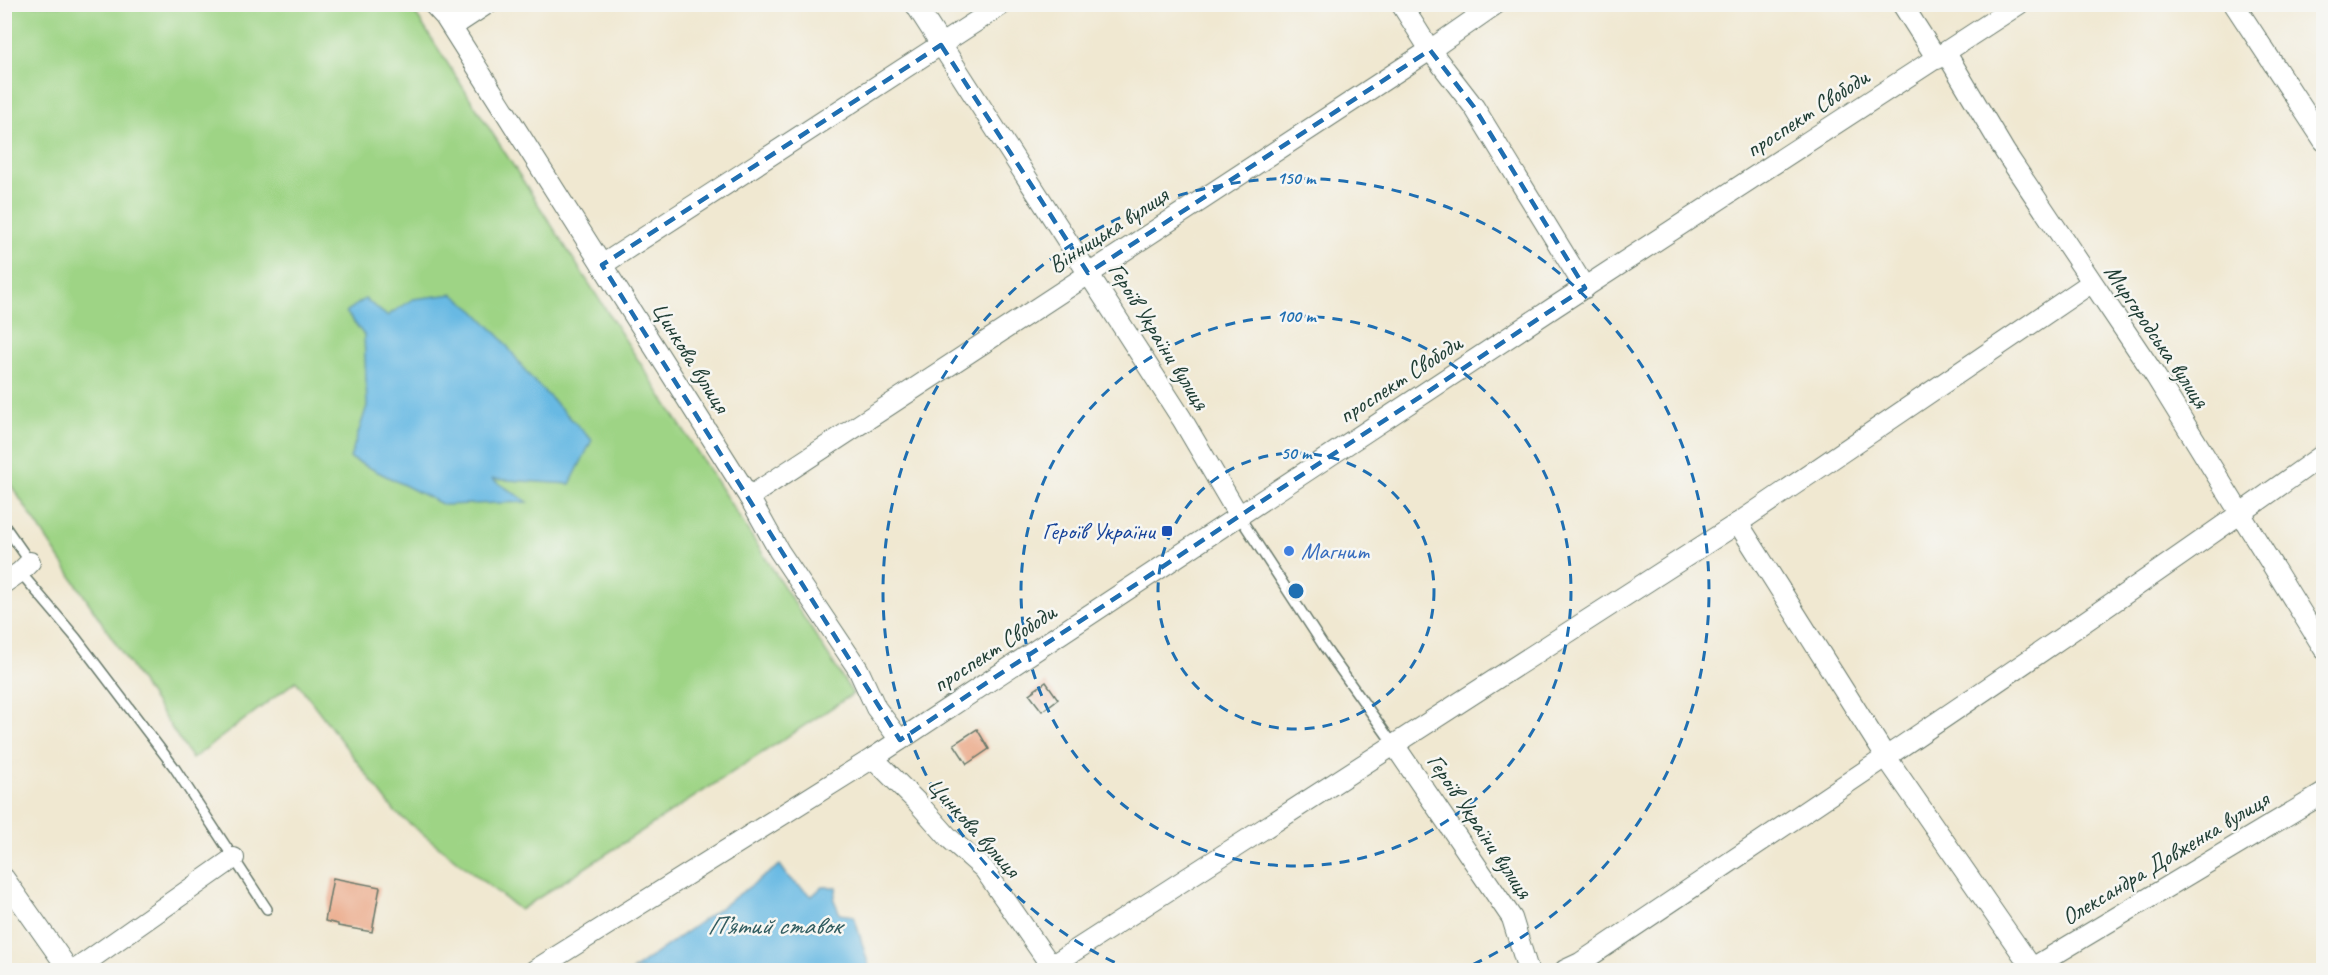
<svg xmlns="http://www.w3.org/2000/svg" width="2328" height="975" font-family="Caveat,sans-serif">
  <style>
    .green { fill: #9ed485; stroke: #5e885c; stroke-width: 1.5 }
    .water { fill: #68b9e3; stroke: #447b8c; stroke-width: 1.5 }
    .building { fill: #eba887 }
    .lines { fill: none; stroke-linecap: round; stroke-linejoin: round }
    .lane-casing { stroke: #68796b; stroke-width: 12 }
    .street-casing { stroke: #68796b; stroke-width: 22 }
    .lane { stroke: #fff; stroke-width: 9 }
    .street { stroke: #fff; stroke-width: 20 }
    .marked { fill: none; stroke: #1f6fb2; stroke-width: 4.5; stroke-dasharray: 12 8; stroke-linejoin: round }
    .ring { fill: none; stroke: #1f6fb2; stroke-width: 3; stroke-dasharray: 10 8 }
    .transit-dot { fill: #1a4fb4; stroke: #f6f6f2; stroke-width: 2 }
    .shop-dot { fill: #3f7fe0; stroke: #f6f6f2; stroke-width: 2 }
    .labels { text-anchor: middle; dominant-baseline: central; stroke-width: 5; stroke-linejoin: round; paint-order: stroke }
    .street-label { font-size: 24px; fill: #1f3d34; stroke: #f6f6f2 }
    .transit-label { font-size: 24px; fill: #164399; stroke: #f6f6f2; text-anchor: end }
    .shop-label { font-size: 24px; fill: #366cbe; stroke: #f6f6f2; text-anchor: start }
    .water-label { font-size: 26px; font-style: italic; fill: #315c60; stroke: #f6f6f2 }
    .centre { fill: #1f6fb2; stroke: #f6f6f2; stroke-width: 3 }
    .ring-label { font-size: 18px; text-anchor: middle; font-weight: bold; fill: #1f6fb2; stroke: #f6f6f2; stroke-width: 5; stroke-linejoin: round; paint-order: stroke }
  </style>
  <rect width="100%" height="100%" fill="#f6f6f2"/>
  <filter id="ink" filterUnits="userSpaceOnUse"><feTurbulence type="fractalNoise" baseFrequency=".0167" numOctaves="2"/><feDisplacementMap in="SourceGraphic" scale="12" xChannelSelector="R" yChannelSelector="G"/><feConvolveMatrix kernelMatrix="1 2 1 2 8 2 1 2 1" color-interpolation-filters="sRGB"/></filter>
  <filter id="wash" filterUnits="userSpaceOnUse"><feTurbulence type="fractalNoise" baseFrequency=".008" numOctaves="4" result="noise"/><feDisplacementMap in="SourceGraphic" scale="24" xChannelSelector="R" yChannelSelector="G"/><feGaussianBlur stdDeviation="1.35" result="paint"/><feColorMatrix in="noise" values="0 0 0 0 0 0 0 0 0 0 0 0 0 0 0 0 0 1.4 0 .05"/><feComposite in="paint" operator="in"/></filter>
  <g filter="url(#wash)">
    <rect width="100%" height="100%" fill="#f0e8d1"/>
    <!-- green -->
    <path class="green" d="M4,5H410L853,694L520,910L395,812L296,681L192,759L5,476Z"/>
    <!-- water -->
    <g class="water">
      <path d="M453,294L475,311L502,339L530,377L592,440L570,484L492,479L528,502L444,505L350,458L367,406L364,335L346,312L365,299L387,316L413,299Z"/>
      <path d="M780,865L790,879L812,896L822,887H837L834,900L840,914L854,916L870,970H633Z"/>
    </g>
    <g id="blocks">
      <!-- building -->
      <g class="building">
        <path d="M1046,682L1058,699L1042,711L1029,694Z"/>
        <path d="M977,729L989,749L967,764L954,744Z"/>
        <path d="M333,878L380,887L372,932L338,926V924L325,921Z"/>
      </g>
    </g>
  </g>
  <g filter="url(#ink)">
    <use href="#blocks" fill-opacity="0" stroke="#68796b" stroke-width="1.5"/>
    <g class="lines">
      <!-- lane casing -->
      <g class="lane-casing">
        <g id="lane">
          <path d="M1239,516L1325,648L1394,745"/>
          <path d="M4,525L30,562"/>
          <path d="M20,572L76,638L174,767L267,909"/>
        </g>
      </g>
      <!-- street casing -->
      <g class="street-casing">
        <g id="street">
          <path d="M433,4L445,17L749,497L779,551L858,669L876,708L900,740"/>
          <path d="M915,4L1182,419L1239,516"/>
          <path d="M1401,4L1430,50L1474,107L1585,288"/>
          <path d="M1902,4L1937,59"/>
          <path d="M2234,4L2324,141"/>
          <path d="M452,27L487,4"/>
          <path d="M1946,53L2005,152L2156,377L2324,649"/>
          <path d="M602,265L1003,4"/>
          <path d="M749,497L1430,50L1496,4"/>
          <path d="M1738,523L1886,757L2032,968L2031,970"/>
          <path d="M4,583L20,572L30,562"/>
          <path d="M1395,746L1512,918L1528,970"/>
          <path d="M873,758L918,803L949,838L984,869L1051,966L1738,523L2091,283"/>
          <path d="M4,878L69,970"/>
          <path d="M2032,968L2324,793"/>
          <path d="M75,970L234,858"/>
          <path d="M535,970L873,758L1553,308L2019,4"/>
          <path d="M1565,970L1580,963C1829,795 2080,629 2324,454"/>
        </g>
      </g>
      <!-- lane -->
      <use href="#lane" class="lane"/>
      <!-- street -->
      <use href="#street" class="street"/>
    </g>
  </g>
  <!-- marked area -->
  <path class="marked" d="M941,45L1088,273L1430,50L1474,107L1585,288L900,740L602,265Z"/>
  <!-- distance rings -->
  <g class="ring">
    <circle cx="1296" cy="591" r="138"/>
    <circle cx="1296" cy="591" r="275"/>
    <path d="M1131 970A413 413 0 1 1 1461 970"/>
  </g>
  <!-- markers -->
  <rect class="transit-dot" x="1161" y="525" width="12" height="12" rx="3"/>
  <circle class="shop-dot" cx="1289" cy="551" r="6"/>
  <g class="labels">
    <!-- street labels -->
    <g class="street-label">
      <text transform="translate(1807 113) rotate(-33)">проспект Свободи</text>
      <text transform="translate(1108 230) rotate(-33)">Вінницька вулиця</text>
      <text transform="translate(1159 336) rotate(58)">Героїв України вулиця</text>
      <text transform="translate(2157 336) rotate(56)">Миргородська вулиця</text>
      <text transform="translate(691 357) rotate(58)">Цинкова вулиця</text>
      <text transform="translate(1400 379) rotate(-33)">проспект Свободи</text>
      <text transform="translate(994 648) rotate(-33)">проспект Свободи</text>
      <text transform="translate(1480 826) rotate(56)">Героїв України вулиця</text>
      <text transform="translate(974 827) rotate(48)">Цинкова вулиця</text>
      <text transform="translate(2165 858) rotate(-31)">Олександра Довженка вулиця</text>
    </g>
    <!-- transit labels -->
    <g class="transit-label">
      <text x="1155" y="531">Героїв України</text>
    </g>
    <!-- shop labels -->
    <g class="shop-label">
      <text x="1301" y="551">Магнит</text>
    </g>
    <!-- water labels -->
    <g class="water-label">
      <text x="774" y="925">П’ятий ставок</text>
    </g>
  </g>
  <circle cx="1296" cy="591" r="9" class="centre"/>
  <g class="ring-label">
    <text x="1296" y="184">150 m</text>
    <text x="1296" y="322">100 m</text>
    <text x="1296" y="459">50 m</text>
  </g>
  <!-- margin -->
  <rect width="2328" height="975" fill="none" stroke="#f6f6f2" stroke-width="24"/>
</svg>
